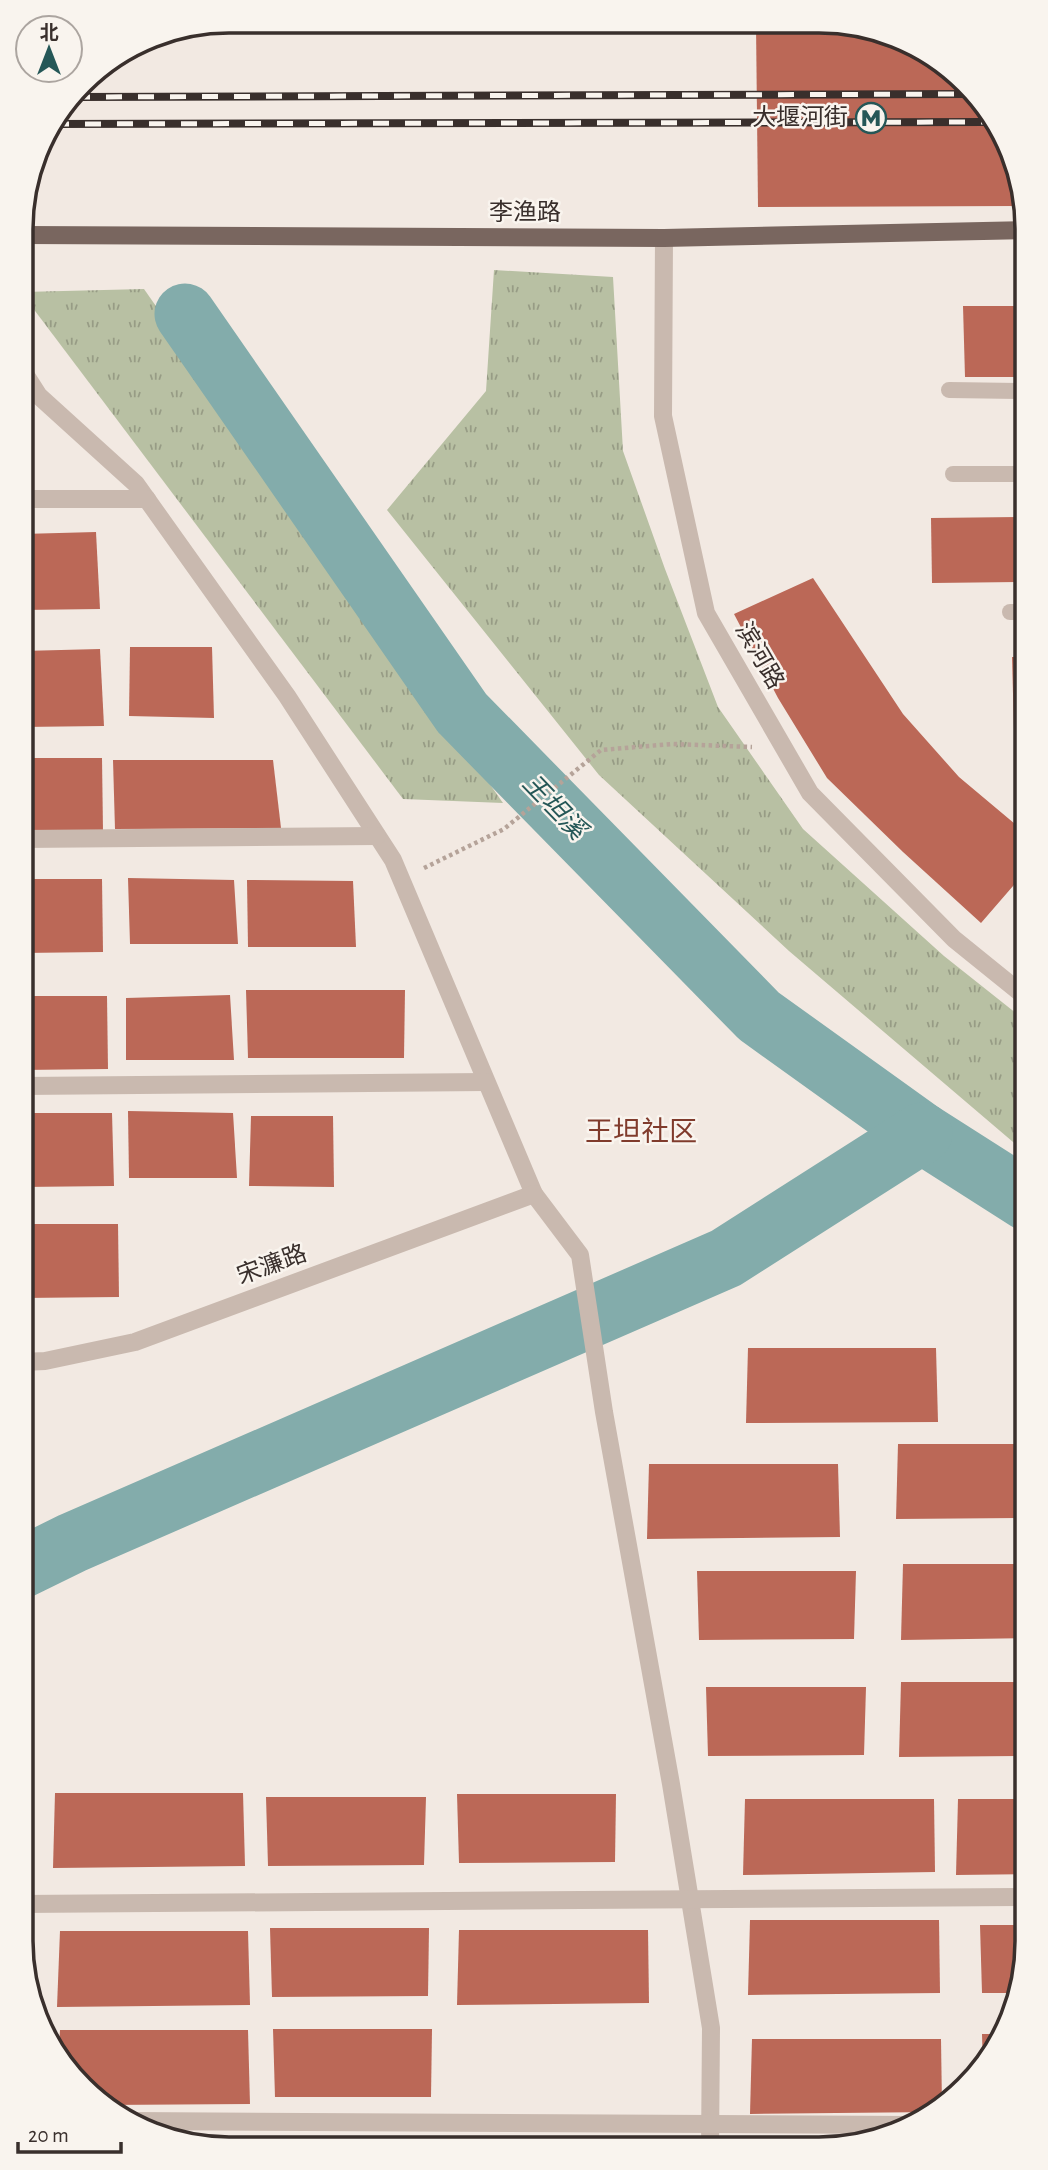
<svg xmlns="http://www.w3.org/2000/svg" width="1048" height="2170" font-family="'Alegreya Sans','Noto Sans SC',sans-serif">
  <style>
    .park { fill: url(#park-tufts) }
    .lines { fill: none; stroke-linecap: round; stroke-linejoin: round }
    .river { stroke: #83acab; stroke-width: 61 }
    .building { fill: #bb6857 }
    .path { stroke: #b5a399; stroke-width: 4.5; stroke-dasharray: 3.5 3.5; stroke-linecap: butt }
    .service { stroke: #c9b9af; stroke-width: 16 }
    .minor { stroke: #c9b9af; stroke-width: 18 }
    .tertiary { stroke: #c9b9af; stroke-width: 18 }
    .primary { stroke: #79665f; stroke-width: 18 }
    .rail-casing { stroke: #392f2c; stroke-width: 8 }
    .rail { stroke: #f9f4ee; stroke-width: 5; stroke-dasharray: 16; stroke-linecap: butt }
    .labels { text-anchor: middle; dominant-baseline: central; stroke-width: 5; stroke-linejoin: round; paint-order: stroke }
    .poi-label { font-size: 24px; fill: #392f2c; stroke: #f9f4ee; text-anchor: end }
    .street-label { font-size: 24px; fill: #392f2c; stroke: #f9f4ee }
    .water-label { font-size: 26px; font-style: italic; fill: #255757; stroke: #f9f4ee }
    .quarter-label { font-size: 28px; fill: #803b2c; stroke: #f9f4ee }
    .rim { fill: none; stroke: #392f2c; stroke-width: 3.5 }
  </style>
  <defs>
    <pattern id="park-tufts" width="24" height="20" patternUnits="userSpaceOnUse" patternTransform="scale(1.75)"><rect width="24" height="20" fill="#b8c0a3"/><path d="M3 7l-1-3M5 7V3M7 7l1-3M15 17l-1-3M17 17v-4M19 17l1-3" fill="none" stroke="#979c85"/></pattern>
  </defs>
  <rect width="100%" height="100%" fill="#f2e9e2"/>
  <!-- park -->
  <g class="park">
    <path d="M494,270L613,277L623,451L665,569L718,707L803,829L944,956L1027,1022V1154L789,951L599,775L387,510L486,391Z"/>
    <path d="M144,289L503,803L403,799L23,295V292Z"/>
  </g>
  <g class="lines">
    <!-- river -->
    <g class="river">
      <path d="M185,314L462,713L759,1016L922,1133L1027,1200"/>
      <path d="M21,1568L72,1543L726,1258L922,1133"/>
    </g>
  </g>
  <!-- building -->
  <g class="building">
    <path d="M756,24L859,25L956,73L1016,163L1023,206L758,207Z"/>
    <path d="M963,306H1027V377H965Z"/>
    <path d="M1027,517V582L932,583L931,518Z"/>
    <path d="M96,532L100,609L22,610V534Z"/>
    <path d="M813,578L903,714L959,777L1027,834V870L981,923L903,852L827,778L778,698L734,614Z"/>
    <path d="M130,647H212L214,718L129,716Z"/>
    <path d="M100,649L104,726L22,727V651Z"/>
    <path d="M1012,657H1027V729L1014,730Z"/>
    <path d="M22,758H102L103,831L22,832Z"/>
    <path d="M113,760H273L281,828L115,829Z"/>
    <path d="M128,878L234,880L238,944H130Z"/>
    <path d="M22,879H102L103,952L22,953Z"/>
    <path d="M247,880L353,881L356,947H248Z"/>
    <path d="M246,990H405L404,1058H248Z"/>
    <path d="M230,995L234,1060H126V998Z"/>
    <path d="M22,996H107L108,1069L22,1070Z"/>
    <path d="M128,1111L233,1113L237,1178H129Z"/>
    <path d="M22,1113H112L114,1186L22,1187Z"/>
    <path d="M251,1116H333L334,1187L249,1186Z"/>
    <path d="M22,1224H118L119,1297L22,1298Z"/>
    <path d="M748,1348H936L938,1422L746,1423Z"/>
    <path d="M898,1444H1027V1518L896,1519Z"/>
    <path d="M649,1464H838L840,1537L647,1539Z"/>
    <path d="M903,1564H1027V1638L901,1640Z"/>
    <path d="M697,1571H856L854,1639L699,1640Z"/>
    <path d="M901,1682H1027V1756L899,1757Z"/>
    <path d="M706,1687H866L864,1755L708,1756Z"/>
    <path d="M55,1793H243L245,1866L53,1868Z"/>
    <path d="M457,1794H616L615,1862L459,1863Z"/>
    <path d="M266,1797H426L424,1865L268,1866Z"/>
    <path d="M745,1799H934L935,1872L743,1875Z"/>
    <path d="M958,1799H1027V1874L956,1875Z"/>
    <path d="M750,1920H939L940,1993L748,1995Z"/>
    <path d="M980,1925H1027V1954L1018,1993H982Z"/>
    <path d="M270,1928H429L428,1996L272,1997Z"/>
    <path d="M459,1930H648L649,2003L457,2005Z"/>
    <path d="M60,1931H248L250,2005L57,2007Z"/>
    <path d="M273,2029H432L431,2097H275Z"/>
    <path d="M60,2030H248L250,2104L105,2105L92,2098L59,2048Z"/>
    <path d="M982,2034H1003L983,2068Z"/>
    <path d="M752,2039H941L942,2107L936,2112L750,2114Z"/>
  </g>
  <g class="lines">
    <!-- path -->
    <path class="path" d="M424,868L504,829L601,750L672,744L752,747"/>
    <!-- service -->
    <g class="service">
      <path d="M949,390L1027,391"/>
      <path d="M953,474H1027"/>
      <path d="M1010,612H1027"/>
    </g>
    <!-- minor -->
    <g class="minor">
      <path d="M664,238L663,416L706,613L810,793L954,939L1027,998"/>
      <path d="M23,371L39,396L136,484L287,696L393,860L534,1194L580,1255L604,1412L671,1784L711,2028L710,2149"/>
      <path d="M22,499H147"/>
      <path d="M22,839L377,836"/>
      <path d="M22,1086L486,1082"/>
      <path d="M21,1904L1027,1897"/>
      <path d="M130,2121L912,2125"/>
    </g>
    <!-- tertiary -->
    <path class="tertiary" d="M22,1362L45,1361L135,1342L534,1194"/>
    <!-- primary -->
    <path class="primary" d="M23,235L664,238L1027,230"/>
    <!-- rail casing -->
    <g class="rail-casing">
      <g id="rail">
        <path d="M74,97L970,94"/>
        <path d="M53,124L989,122"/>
      </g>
    </g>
    <!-- rail -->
    <use href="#rail" class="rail"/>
  </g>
  <!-- icons -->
  <defs>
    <g id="metro-ring" transform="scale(1.575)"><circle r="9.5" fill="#f9f4ee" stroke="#255757" stroke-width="1.5"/><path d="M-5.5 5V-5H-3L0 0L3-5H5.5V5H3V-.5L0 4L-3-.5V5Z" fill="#255757"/></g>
  </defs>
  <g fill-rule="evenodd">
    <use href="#metro-ring" x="871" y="118"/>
  </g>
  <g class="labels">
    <!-- poi labels -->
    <g class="poi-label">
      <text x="848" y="118">大堰河街</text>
    </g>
    <!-- street labels -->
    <g class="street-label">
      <text x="525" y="213">李渔路</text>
      <text transform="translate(759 656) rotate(60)">滨河路</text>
      <text transform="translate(272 1265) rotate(-20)">宋濂路</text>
    </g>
    <!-- water labels -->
    <g class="water-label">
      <text transform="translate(554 807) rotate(46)">王坦溪</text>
    </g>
    <!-- quarter labels -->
    <g class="quarter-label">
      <text x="641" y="1133">王坦社区</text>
    </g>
  </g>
  <!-- crop -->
  <path d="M0 0H1048V2170H0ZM229 33H819A196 196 0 0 1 1015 229V1941A196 196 0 0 1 819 2137H229A196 196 0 0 1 33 1941V229A196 196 0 0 1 229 33Z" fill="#f9f4ee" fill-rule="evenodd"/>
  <path class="rim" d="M229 33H819A196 196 0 0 1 1015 229V1941A196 196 0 0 1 819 2137H229A196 196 0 0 1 33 1941V229A196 196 0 0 1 229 33Z"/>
  <!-- north arrow -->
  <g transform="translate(49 49)"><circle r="33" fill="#f9f4ee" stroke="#aca5a0" stroke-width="2"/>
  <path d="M0-5L12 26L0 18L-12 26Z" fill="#255757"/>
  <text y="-10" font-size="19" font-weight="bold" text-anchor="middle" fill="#392f2c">北</text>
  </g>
  <!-- scale -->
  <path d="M18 2142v10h103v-10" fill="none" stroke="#392f2c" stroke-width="3.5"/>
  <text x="28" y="2142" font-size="21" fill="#392f2c" stroke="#f9f4ee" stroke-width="5" paint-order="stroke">20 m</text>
</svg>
